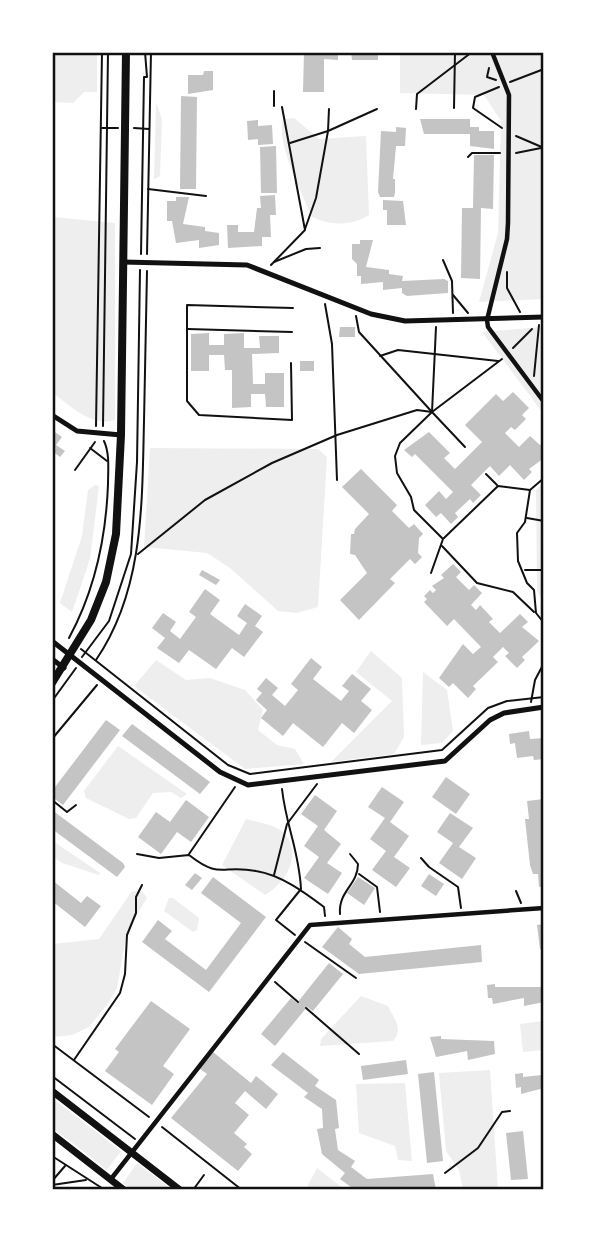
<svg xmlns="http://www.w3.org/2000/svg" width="596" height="1242" font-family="Karla,sans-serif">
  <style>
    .green { fill: #eee }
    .building { fill: #c4c4c4 }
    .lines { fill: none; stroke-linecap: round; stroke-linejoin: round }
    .path { stroke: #111; stroke-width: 2 }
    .pedestrian { stroke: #111; stroke-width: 4.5 }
    .minor { stroke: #111; stroke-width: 5 }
    .tertiary { stroke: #111; stroke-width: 7 }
    .secondary { stroke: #111; stroke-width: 8 }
    .neatline { fill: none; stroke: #111; stroke-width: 2.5 }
  </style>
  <rect width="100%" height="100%" fill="#fff"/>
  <!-- green -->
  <g class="green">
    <path d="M53,52L97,53V92H84L73,103L53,102Z"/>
    <path d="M400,53H543V299L479,302L498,233L501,121L484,95L400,93Z"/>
    <path d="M156,102L162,119L160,176L154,179Z"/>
    <path d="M294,118L319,139L366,136L369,215C351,226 331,226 312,217C302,192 276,145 283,119Z"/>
    <path d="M53,217L115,223V420C91,427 71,406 53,393Z"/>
    <path d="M543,327V413L482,332Z"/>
    <path d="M150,448L318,449L327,457L318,607L297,613L278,611L230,568L207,553L144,547Z"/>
    <path d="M543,483V602L537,590L536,490Z"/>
    <path d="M95,485L99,486L90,559L72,612L60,603L82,536L88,490Z"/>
    <path d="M371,651L402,678L404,737L394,754L331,762L392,701L356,672Z"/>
    <path d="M156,660L186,680L210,678L245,690L263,710L258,730L277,745L295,749L304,764L245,769L134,686Z"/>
    <path d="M423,672L447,690L453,731L442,743L421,745Z"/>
    <path d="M118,746L187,794L181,798L171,792L153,793L136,818L129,819L86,798L84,791Z"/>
    <path d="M246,819C257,822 279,825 286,835C302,858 284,884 265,895L222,865Z"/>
    <path d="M53,841L100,873L99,875L62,863L53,857Z"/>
    <path d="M132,891H142L147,898L127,931L117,988L108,1004L89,1027L72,1035L53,1037V944L99,939Z"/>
    <path d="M169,898H173L199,918L197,930L193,932L164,911Z"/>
    <path d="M361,996L388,1006C394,1019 404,1029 393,1041L320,1046L321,1039Z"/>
    <path d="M543,1021V1050L523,1052L520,1024Z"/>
    <path d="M490,1070L498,1189H463L459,1170L446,1151L439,1073Z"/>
    <path d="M405,1083L412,1161L398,1160L395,1146L359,1133L356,1084Z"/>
    <path d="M52,1098L121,1151L107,1170L53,1128Z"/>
    <path d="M137,1163L171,1189H131L123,1183Z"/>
    <path d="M317,1168L344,1189H306Z"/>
  </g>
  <!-- building -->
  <g class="building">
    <path d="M304,52H338V60L324,59V92H303Z"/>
    <path d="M351,52H378V60H352Z"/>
    <path d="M204,71H213V90L188,94V75H203Z"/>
    <path d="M181,96L197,97L196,189H180Z"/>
    <path d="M420,119H470V127H479V131H494V149L470,146V134H424Z"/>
    <path d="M258,120V126L272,125L273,144L258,145V139L248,140L247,121Z"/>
    <path d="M396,127L406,128L405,146H396L393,179H395V193L394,197H380L378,192L381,131L396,132Z"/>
    <path d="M276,146L277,193H261L260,147Z"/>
    <path d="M474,155H494L493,209L481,208L480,279L461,278L462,208H473Z"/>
    <path d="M275,195L276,215H270L271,237H262V246L228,248L227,225H238V232H254L257,208H261L260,196Z"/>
    <path d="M176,197H189L183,224L205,227V231L219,233V245L199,248V240L176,243L172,221H167V201H176Z"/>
    <path d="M383,200L403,201L406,225H387V210H383Z"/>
    <path d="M360,240H373L366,267L389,270V274L403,276L402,281L444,279L448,281V293L407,296L402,293V288L383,290V282L361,284V276H357V264L352,259V244H360Z"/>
    <path d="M340,327H355V337H339Z"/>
    <path d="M209,333V345H224V334L244,333V348H260L259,336H279V353L252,354L253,384H265V373H284V407H266L265,394H251V407L232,408V370H225L224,355H209V371H191V334Z"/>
    <rect x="300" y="361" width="14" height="10"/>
    <path d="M513,392L529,408L522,415L526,419L515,430L511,427L505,433L519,447L530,436L540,445L544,442V458L529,469L532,472L524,480L510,465L499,476L490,466L471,485L481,495L473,503L470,499L455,513L458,517L451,524L441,513L436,517L425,505L439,491L446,499L453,492L415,454L412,457L404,450L429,432L450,453L444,458L455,469L482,442L465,425L496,394L503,401Z"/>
    <path d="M52,430L62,437L56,445L65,451L60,457L52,451Z"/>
    <path d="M361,469L397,505L392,511L409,528L414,524L423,534L419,538L418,553L422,557L415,564L410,559L390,579L395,583L359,620L340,600L367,573L355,555L350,554L351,534H354L355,529L369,514L342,487Z"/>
    <path d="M453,564L461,572L456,577L469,590L474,585L482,593L471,605L476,610L480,605L493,619L489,622L500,633L520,614L528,622L522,627L539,641L522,657L525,660L517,668L505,656L509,653L503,647L493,657L498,662L473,686L476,689L468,698L453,683L449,687L439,678L463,644L473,654L481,647L454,619L447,626L424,602L427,599L424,596L430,590L433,593L436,590L432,586L444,578L441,575Z"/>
    <path d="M202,570L220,580L216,585L199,575Z"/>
    <path d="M205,589L220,600L210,614L239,635L247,623L237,616L245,604L262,616L255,626L263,632L244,657L232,648L216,669L189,650L179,663L157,648L165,638L152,628L163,613L176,622L170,631L180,639L196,617L189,612Z"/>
    <path d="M311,658L322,667L313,679L341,701L349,691L342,686L352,674L371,689L361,701L372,710L354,733L342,723L323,747L293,723L283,736L261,718L267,710L256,700L262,693L257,689L266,678L278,688L272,695L285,706L298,690L291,684Z"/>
    <path d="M106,720L120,730L63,805L52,797V791Z"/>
    <path d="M132,724L210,782L200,794L122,736Z"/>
    <path d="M529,731L530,739L544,738V759L534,760L533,756L517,758L515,743L510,744L509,734Z"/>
    <path d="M446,777L470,794L456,814L432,797Z"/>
    <path d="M382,787L404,802L390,822L409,836L394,857L410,868L396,887L372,870L386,851L370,839L385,818L368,807Z"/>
    <path d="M315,795L337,811L324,830L341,844L327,863L342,873L328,894L304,878L319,857L304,846L318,826L301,814Z"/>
    <path d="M544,799V886L539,887L538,874H533L530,865L525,819H529L527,801Z"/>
    <path d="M186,800L209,817L191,842L177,832L161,854L138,837L156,812L170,822Z"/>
    <path d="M52,810L123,863L125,867L117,877L52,829Z"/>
    <path d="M450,813L473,828L459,847L476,858L462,879L439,863L453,843L437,832Z"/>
    <path d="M195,873L202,878L192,890L185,885Z"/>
    <path d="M429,874L444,884L436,896L421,886Z"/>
    <path d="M213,877L266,917L209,992L142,942L158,920L172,931L165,939L206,970L241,923L201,893Z"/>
    <path d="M358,877L375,888L364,905L347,893Z"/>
    <path d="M52,880L81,903L87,896L101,906L85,927L52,901Z"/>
    <path d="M544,924V949H540L537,925Z"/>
    <path d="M338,927L352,939L349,944L365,957L481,945L482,962L359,974L322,947Z"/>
    <path d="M329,963L343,974L313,1011L307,1007L275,1046L261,1034L291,998L297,1003Z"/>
    <path d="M495,984V987H544V1002L524,1006V998L493,1004L492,998H488L487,985Z"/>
    <path d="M151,1001L190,1029L163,1066L174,1074L152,1105L105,1071L119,1052L115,1049Z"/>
    <path d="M441,1036V1039L494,1041L495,1054L468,1060L467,1051L436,1057L430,1037Z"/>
    <path d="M213,1052L251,1083L256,1076L278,1094L266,1109L245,1091L235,1103L249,1115L234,1133L247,1144L244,1147L252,1154L238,1171L171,1118L207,1074L199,1068Z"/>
    <path d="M283,1052L319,1080L315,1086L336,1100L339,1128L335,1129L338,1150L355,1161L351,1167L367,1179L433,1174L436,1190H355L340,1179L345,1173L322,1154L317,1129L323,1128L322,1109L304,1097L308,1093L271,1065Z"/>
    <path d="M406,1060L408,1074L363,1080L361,1066Z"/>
    <path d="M434,1072L443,1161L427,1163L418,1074Z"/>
    <path d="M523,1073V1077L542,1075L544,1088L521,1094V1087L516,1088L515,1074Z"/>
    <path d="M523,1131L528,1179L511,1180L506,1133Z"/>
  </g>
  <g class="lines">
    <!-- path -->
    <g class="path">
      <path d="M489,68L487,77L496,80"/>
      <path d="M510,82L544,69"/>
      <path d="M499,87L475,97L473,108L502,128"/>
      <path d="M274,91V106"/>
      <path d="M454,108L455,52"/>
      <path d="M416,109L417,94L472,52"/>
      <path d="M102,128H118"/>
      <path d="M134,128L149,129"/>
      <path d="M516,136L544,148"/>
      <path d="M290,143L328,131L329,109"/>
      <path d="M516,153L541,148"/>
      <path d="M468,157L472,153H500"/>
      <path d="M148,189L206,196"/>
      <path d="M305,229L316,198L328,131L377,109"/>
      <path d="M141,254L144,77H147L145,52"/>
      <path d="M147,254L151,52"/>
      <path d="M443,260L452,281L453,313"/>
      <path d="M274,262L306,249L320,248"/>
      <path d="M271,265L305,230L282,107"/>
      <path d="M507,272V288L520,312"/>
      <path d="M453,295L468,313"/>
      <path d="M325,304L332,344L337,480"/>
      <path d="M356,316L359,332L432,412L400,443L395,456L397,473L411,497L414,510L443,539L431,573"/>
      <path d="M188,329L292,332"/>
      <path d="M513,348L532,329"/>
      <path d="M380,356L398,350L498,361"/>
      <path d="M291,363L292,420L199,415L187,401V305L293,308"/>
      <path d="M534,376L539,325"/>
      <path d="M96,426L102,52"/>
      <path d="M103,426L108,52"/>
      <path d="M465,447L432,412L502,359"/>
      <path d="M90,448L107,461"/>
      <path d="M75,470L95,442"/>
      <path d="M486,474L497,485"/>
      <path d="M530,490L525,522L517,533L518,561L527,583L534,590L536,613L544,623"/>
      <path d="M527,518L544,521"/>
      <path d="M444,538L498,486L530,490L544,478"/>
      <path d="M442,546L477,583L513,592L534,612"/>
      <path d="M138,554L205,500L272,463L337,435L417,410L432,412L436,327"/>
      <path d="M525,570H544"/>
      <path d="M69,638C95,590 106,539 108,484C108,470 110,454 104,441"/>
      <path d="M81,649L228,765L250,774L442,750L488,708L507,701L544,697"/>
      <path d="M82,657L109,621L131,554L137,462L140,270"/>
      <path d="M96,660C144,590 142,503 144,421C145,371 146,321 147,271"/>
      <path d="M52,701L76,668"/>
      <path d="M531,702L535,680L544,663"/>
      <path d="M52,739L97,685"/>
      <path d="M282,789C286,826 299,850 301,889L276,920L295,935"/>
      <path d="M52,800L67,812L76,805"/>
      <path d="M137,854L159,858L189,855C221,880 221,864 256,871C281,875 304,892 324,907L325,916"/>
      <path d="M189,854L235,787"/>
      <path d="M421,858L429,867L458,887L461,908"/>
      <path d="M359,874L377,887L380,912"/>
      <path d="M274,875L287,824L317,784"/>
      <path d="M516,891L521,903"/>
      <path d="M340,914C338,891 358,885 358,864L350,854"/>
      <path d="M305,942L356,978"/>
      <path d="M275,982L298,1002"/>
      <path d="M306,1008L359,1054"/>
      <path d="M52,1044L149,1117"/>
      <path d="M74,1060L120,993L125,974L127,935L136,913V897L142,885"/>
      <path d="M52,1076L135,1139"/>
      <path d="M162,1127L242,1190"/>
      <path d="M52,1156L105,1190"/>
      <path d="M445,1173L478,1148L502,1112L510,1111"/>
      <path d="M52,1181L65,1166"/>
      <path d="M52,1185L86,1180"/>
      <path d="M193,1190L204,1175"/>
    </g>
    <!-- pedestrian -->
    <g class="pedestrian">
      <path d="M492,52L509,95L508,223L507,239L487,320L488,327L544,402"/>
      <path d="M111,1179L310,925L544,908"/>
    </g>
    <!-- minor -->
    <g class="minor">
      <path d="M123,262L247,265L371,314L405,321L544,317"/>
      <path d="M52,415L77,431L121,435"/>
      <path d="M52,641L220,772L248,785L445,761L490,720L504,713L544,707"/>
      <path d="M52,659L64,668"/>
    </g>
    <!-- tertiary -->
    <g class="tertiary">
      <path d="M52,1091L180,1190"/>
      <path d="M52,1134L124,1190"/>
    </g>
    <!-- secondary -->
    <path class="secondary" d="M52,683L91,620L106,582L116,534L121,435L126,52"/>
  </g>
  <!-- border -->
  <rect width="596" height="1242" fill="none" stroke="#ffffff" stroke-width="108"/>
  <rect x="54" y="54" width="488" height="1134" class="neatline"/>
</svg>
